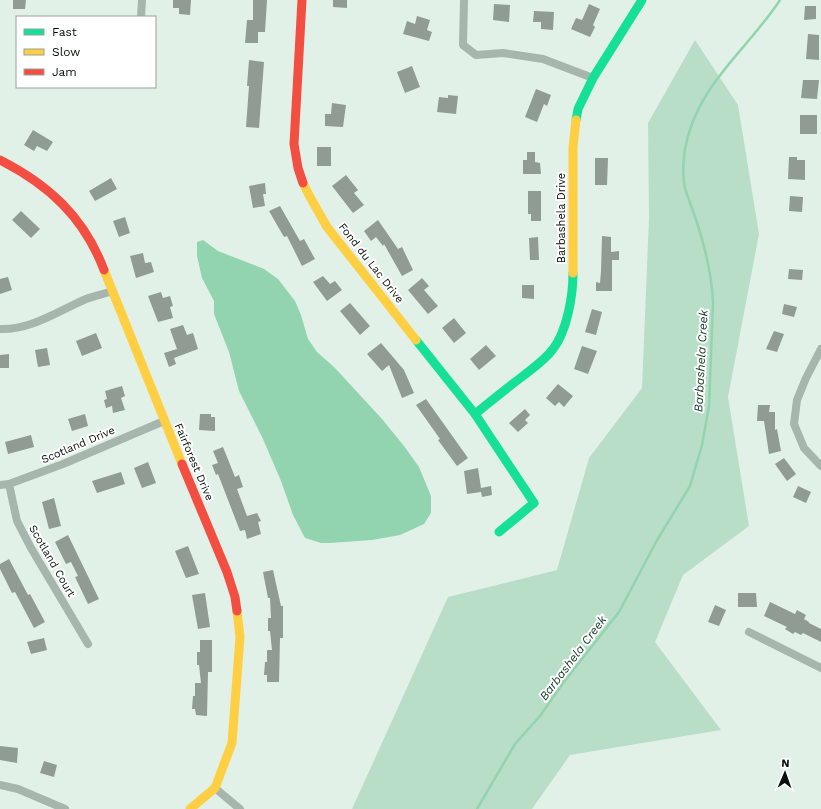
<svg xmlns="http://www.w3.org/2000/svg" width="821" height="809" font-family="'Work Sans',sans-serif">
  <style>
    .green { fill: #b8dec7 }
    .water { fill: #92d4af }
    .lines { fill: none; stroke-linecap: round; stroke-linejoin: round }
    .stream { stroke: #92d4af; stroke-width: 2.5 }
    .building { fill: #8f9b93 }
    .street { stroke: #a6b6ac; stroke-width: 8 }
    .fast { stroke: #16e098; stroke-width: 9 }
    .slow { stroke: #ffcf43; stroke-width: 9 }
    .jam { stroke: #f24e42; stroke-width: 9 }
    .labels { text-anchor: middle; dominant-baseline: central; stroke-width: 4; stroke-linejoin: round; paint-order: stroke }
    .street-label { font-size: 11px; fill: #060f09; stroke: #fff }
    .water-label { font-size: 12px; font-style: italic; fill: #1b412d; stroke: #fff }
  </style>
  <rect width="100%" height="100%" fill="#e2f1e7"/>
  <!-- green -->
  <path class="green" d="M695,40L738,105L759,234L728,397L749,526L683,575L655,642L721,730L570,755L532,809H352L448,597L557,570L589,458L642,388L649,218L648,123Z"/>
  <!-- water -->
  <path class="water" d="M203,240L218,251L264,269L278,279L295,301L301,315L308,339L317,352L335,368L382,419L404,446L419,467L431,496V513L424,524L400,535L372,540L330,543H321L305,538L293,515L281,481L263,439L239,391L229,352L214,314V301L202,278L197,256V242Z"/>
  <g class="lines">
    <!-- stream -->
    <path class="stream" d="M477,809L515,744L540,716L563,683L619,612L656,542L690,486L702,445L709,406L713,303C712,276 706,251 698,226C694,213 689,201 685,188C682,175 683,162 685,149C697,84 746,52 780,0"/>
  </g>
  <!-- building -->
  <g class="building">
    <path d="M13,0H26L25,9H13Z"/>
    <path d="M173,0H191L190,15L179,14V8H173Z"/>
    <path d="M253,0H267L265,32H258V43H245L247,20H253Z"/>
    <path d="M333,0H347V8L333,7Z"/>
    <path d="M494,4L510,5L509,22L493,20Z"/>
    <path d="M589,4L600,9L593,25L595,27L590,37L571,29L576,18L582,20Z"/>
    <path d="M805,6H816V19L804,20Z"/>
    <path d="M534,11L554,12L553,30L541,29V22H533Z"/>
    <path d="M417,16L430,20L427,30L432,32L429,41L403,34L407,21L415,24Z"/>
    <path d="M808,34L819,35V60L806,59Z"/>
    <path d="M249,60L264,62L259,128L246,127L249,86H247Z"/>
    <path d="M412,66L420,87L405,93L397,72Z"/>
    <path d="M803,80H819L817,99L801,98Z"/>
    <path d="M536,89L551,95L547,106L544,104L537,122L525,117Z"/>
    <path d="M448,95L458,96L456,114L437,112L439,97L448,98Z"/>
    <path d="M332,103L346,105L343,127L325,126V114H331Z"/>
    <rect x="800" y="115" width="17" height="19"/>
    <path d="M33,130L53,142L47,151L37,146L34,151L24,145Z"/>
    <rect x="317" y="147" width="14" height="19"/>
    <path d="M527,152H535V162L540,163L541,174H523V160H527Z"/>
    <path d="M789,157H797V160H805V180L788,179Z"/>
    <path d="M595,158H608L607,185H595Z"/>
    <path d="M346,175L358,190L354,193L364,205L353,213L332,186Z"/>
    <path d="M111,178L117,189L95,201L89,191Z"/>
    <path d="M265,183L266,194H263L265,206L253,208L249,186Z"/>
    <path d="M528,191H541V221H531V214H528Z"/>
    <path d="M790,196L803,197L802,212L789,211Z"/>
    <path d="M280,206L300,241L304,239L315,259L302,266L287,236L284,237L269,211Z"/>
    <path d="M21,211L40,229L31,238L12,220Z"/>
    <path d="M125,217L130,233L119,237L113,221Z"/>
    <path d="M378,220L398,249L402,247L413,270L402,276L384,244L383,246L376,237L371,241L364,231Z"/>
    <path d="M602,236L611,237V252L619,251V260H612V291H596V282L600,283L601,271Z"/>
    <path d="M538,237L539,260H530L529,238Z"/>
    <path d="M143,253L145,263L151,262L154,272L136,278L130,256Z"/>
    <path d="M789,269L803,270L802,280L788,279Z"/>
    <path d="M323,276L330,284L335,281L342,290L327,301L313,282Z"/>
    <path d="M8,277L12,290L0,294V279Z"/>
    <path d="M422,278L429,286L424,290L438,306L428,314L408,290Z"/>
    <path d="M522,285H534V299L522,298Z"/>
    <path d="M161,292L163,298L170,296L173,306L170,307L173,318L158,322L148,296Z"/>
    <path d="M350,303L370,326L360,335L340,311Z"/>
    <path d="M784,304L797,307L794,317L782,314Z"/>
    <path d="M592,309L602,312L596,335L585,332Z"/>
    <path d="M454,318L466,333L454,343L442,328Z"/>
    <path d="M183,325L187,335L193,333L198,349L174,358L176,364L169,367L164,353L177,349L170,329Z"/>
    <path d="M774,331L784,334L777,352L766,349Z"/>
    <path d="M96,333L102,348L82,356L76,341Z"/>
    <path d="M381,343L404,370L414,393L402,398L389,365L382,371L367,354Z"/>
    <path d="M486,345L496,356L479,370L470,359Z"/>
    <path d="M582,346L597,351L588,374L574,369Z"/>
    <path d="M47,348L50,365L38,367L35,350Z"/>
    <path d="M9,354V368H0V355Z"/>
    <path d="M558,384L573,396L564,407L559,402L555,406L546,398Z"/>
    <path d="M122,386L125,396L121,398L125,410L113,413L112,406L106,408L104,400L107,399L105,391Z"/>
    <path d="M426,399L468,458L457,466L438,440L440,439L416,405Z"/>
    <path d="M758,405H770L769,412H775V430L777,429L781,451L769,454L764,421H757Z"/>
    <path d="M525,409L530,415L525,420L528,423L518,432L509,423Z"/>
    <path d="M85,414L88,426L72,431L68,419Z"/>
    <path d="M200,414H211V417H215V431L199,430Z"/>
    <path d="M31,435L34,447L8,454L5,442Z"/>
    <path d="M223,447L235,477L239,475L243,487L237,489L247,516L257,513L261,521L258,522L261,534L247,539L245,530L240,531L218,474L216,475L212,465L218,463L213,451Z"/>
    <path d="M784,458L796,474L787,481L775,464Z"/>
    <path d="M148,462L156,483L142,488L134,468Z"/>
    <path d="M478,468L481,488L491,486L492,495L482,497L481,492L467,494L464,471Z"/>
    <path d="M121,472L125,484L97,493L92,481Z"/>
    <path d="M798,486L811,492L806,503L793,497Z"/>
    <path d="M54,498L61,526L49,529L42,502Z"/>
    <path d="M68,535L99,599L88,604L75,577L78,576L71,562L66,564L55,542Z"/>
    <path d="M188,546L199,574L186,578L175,551Z"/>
    <path d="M9,559L28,595L30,594L45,622L34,628L15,592L12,593L0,569V564Z"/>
    <path d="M273,570L281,606H283V638H280L279,682H267V675H264L265,662H267V650H272L270,631H268V618H271L270,598H268L263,572Z"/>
    <path d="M205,593L210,627L198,629L192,595Z"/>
    <path d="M738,593H756L757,607H738Z"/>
    <path d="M770,602L795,614L797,610L806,615L804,619L809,622V623L821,629V642L803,633L801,635L795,632L793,634L785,629L787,627L764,616Z"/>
    <path d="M715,605L726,610L719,626L708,622Z"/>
    <path d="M44,638L47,650L31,654L27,642Z"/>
    <path d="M200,640H212V672H208L207,716L196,715L195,709H192L193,696H195V683H201L199,665H197V652H200Z"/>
    <path d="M0,746L18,748L17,763L0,760Z"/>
    <path d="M44,761L57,765L54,777L40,773Z"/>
  </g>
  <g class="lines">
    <!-- street -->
    <g class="street">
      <path d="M464,0L463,45L476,55L503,53L543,59L593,78"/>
      <path d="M141,17L142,0"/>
      <path d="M0,329C31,330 58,311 86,299C94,296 104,294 113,291"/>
      <path d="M821,349L806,378L797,400L794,424L804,448L821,466"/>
      <path d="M9,484L17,521L31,548L88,644"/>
      <path d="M0,485L9,484L63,464L164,421"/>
      <path d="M749,632L821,668"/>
      <path d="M0,785L18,789L65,809"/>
      <path d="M215,788L240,809"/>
    </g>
    <!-- fast -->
    <g class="fast">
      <path d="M576,120L578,109L593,78L642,0"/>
      <path d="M416,340L475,414L534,503L499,532"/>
      <path d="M475,414C491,401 507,388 523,376C533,368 545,360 553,349C567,331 573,296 573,273"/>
    </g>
    <!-- slow -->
    <g class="slow">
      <path d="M303,183L310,197L327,227L416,340"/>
      <path d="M104,270L182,464"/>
      <path d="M573,273V147L576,120"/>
      <path d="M190,809L215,788L232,743L240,637L237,611"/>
    </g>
    <!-- jam -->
    <g class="jam">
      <path d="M302,0L294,144L298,168L303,183"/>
      <path d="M0,160C49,185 84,217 104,270"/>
      <path d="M182,464L227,572L235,597L237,611"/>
    </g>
  </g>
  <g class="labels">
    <!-- street labels -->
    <g class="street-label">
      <text transform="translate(561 218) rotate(-90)">Barbashela Drive</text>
      <text transform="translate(371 263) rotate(52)">Fond du Lac Drive</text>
      <text transform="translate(78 445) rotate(-23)">Scotland Drive</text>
      <text transform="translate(194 462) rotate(67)">Fairforest Drive</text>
      <text transform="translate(52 561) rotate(60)">Scotland Court</text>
    </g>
    <!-- water labels -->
    <g class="water-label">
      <text transform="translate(701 361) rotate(-87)">Barbashela Creek</text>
      <text transform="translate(573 658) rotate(-53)">Barbashela Creek</text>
    </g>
  </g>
  <!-- legend -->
  <rect x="16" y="16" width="140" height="72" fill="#ffffff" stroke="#9b9f9d"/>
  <rect x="24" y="29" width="20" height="6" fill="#16e098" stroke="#9b9f9d"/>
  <text x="52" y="36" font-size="12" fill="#060f09">Fast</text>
  <rect x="24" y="49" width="20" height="6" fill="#ffcf43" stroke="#9b9f9d"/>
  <text x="52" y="56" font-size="12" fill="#060f09">Slow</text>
  <rect x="24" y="69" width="20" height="6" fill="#f24e42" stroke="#9b9f9d"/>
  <text x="52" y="76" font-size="12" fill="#060f09">Jam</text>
  <!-- north arrow -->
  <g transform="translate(785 773) rotate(2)" stroke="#ffffff" stroke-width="3" paint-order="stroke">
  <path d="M0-3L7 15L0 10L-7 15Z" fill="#060f09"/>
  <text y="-6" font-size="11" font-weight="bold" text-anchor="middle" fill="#060f09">N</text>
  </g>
</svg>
